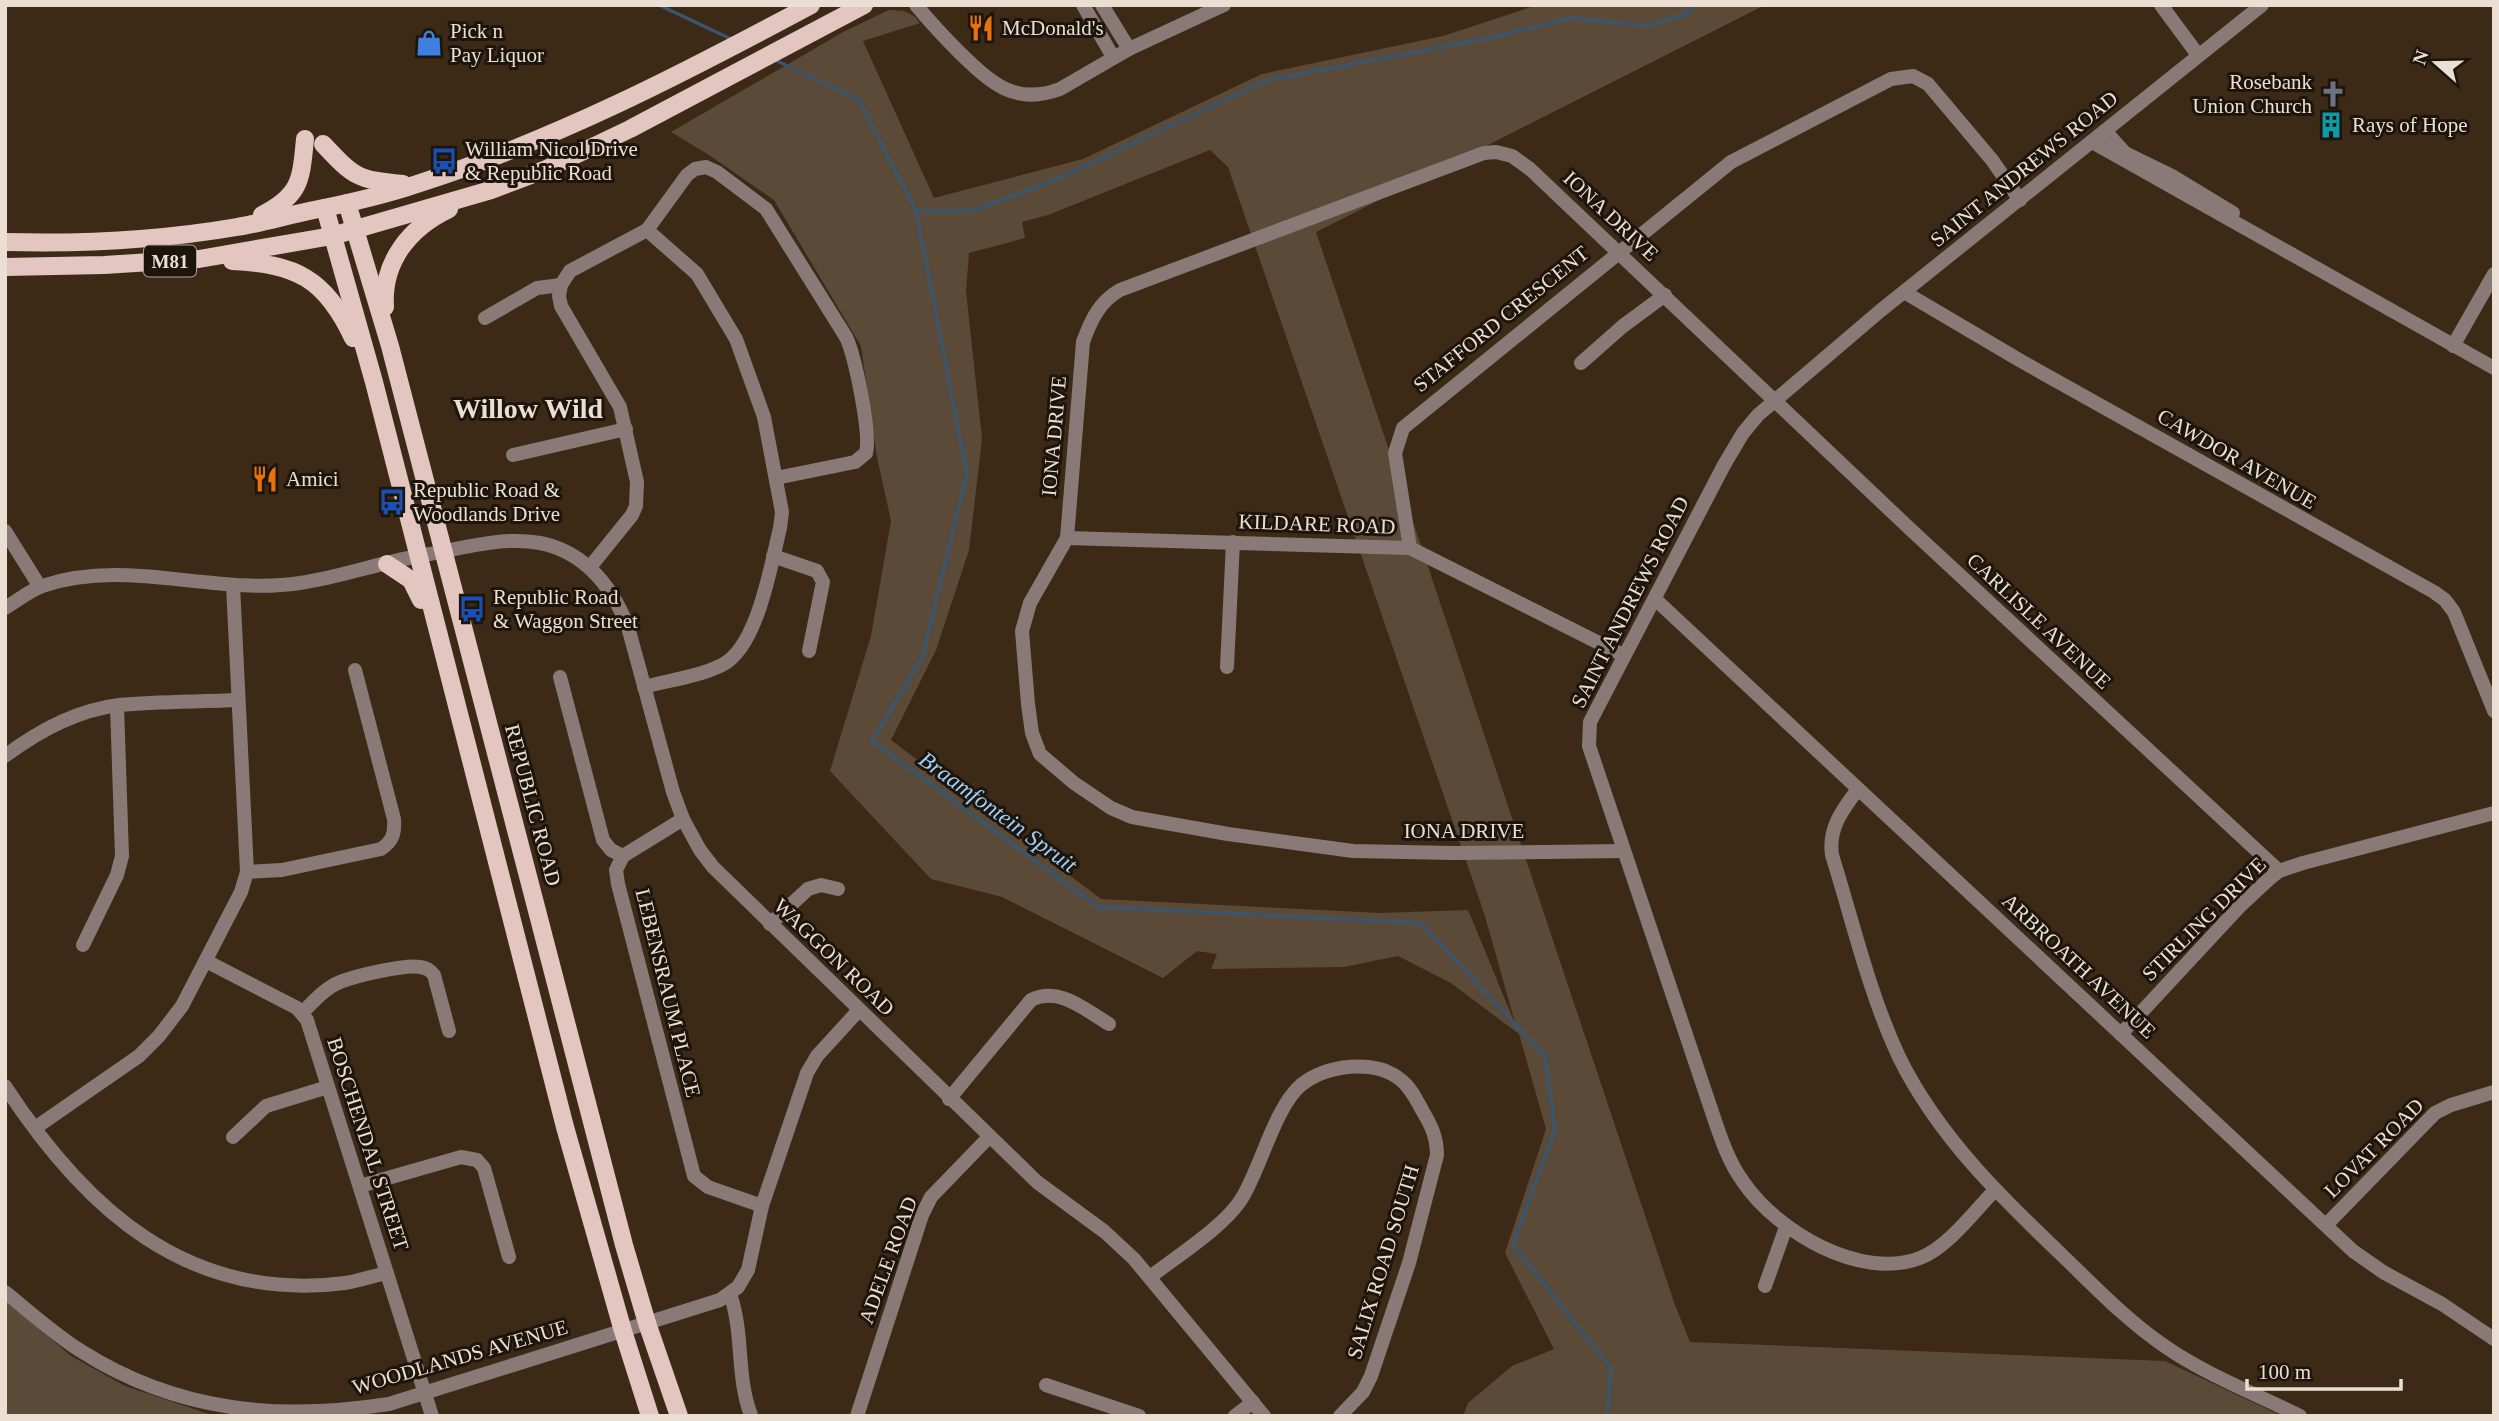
<svg xmlns="http://www.w3.org/2000/svg" width="2499" height="1421" font-family="'Times New Roman',serif">
  <style>
    .green { fill: #5c4a38; fill-rule: evenodd }
    .lines { fill: none; stroke-linecap: round; stroke-linejoin: round }
    .stream { stroke: #39566d; stroke-width: 3.5 }
    .minor { stroke: #897a77; stroke-width: 14 }
    .major { stroke: #e4c6c1; stroke-width: 18 }
    .labels { text-anchor: middle; dominant-baseline: central; stroke-width: 6; stroke-linejoin: round; paint-order: stroke }
    .shield { fill: #1d140c; stroke: #ada297; stroke-width: 2 }
    .shield-label { font-size: 19px; font-weight: bold; fill: #ebdfd3 }
    .poi-label { font-size: 21px; fill: #ebdfd3; stroke: #1d140c; text-anchor: start }
    .street-label { font-size: 21px; fill: #ebdfd3; stroke: #1d140c }
    .water-label { font-size: 23px; font-style: italic; fill: #9cd0fc; stroke: #1d140c }
    .district-label { font-size: 28px; font-weight: bold; fill: #ebdfd3; stroke: #1d140c }
  </style>
  <rect width="100%" height="100%" fill="#3c2a17"/>
  <!-- green -->
  <g class="green">
    <path d="M1537,5H1765L1316,232L1675,1305L1690,1342L2165,1361L2282,1416H1463L1468,1403L1512,1366L1554,1349L1505,1253L1546,1129L1519,1034L1451,983L1398,956L1344,967L1211,969L1217,954L1197,951L1163,978L1002,897L931,879L830,771L871,636L891,521L877,457L861,346L774,200L709,155L671,132L845,31L889,10L904,11L914,16L920,23L863,41L934,198L1083,159L1262,74L1443,36ZM1210,150L1228,167L1484,913L1516,1026L1468,910L1380,913L1101,899L891,740L936,650L969,550L982,439L966,291L969,253L1025,238L1022,222L1048,215Z"/>
    <path d="M5,1300L71,1356L125,1386L215,1416H5Z"/>
  </g>
  <g class="lines">
    <!-- stream -->
    <g class="stream">
      <path d="M659,5L731,39"/>
      <path d="M773,59L859,100L916,211L967,474L922,658L872,741L1098,907L1421,923L1545,1056L1555,1129L1513,1245L1611,1368L1607,1416"/>
      <path d="M916,211H973L1060,178L1265,81L1489,38L1571,18L1647,26L1683,15L1697,5"/>
    </g>
    <!-- minor -->
    <g class="minor">
      <path d="M916,5C930,22 945,38 960,53C991,83 1015,106 1060,89L1129,49L1224,5"/>
      <path d="M1083,5L1113,57"/>
      <path d="M1102,5L1129,49"/>
      <path d="M2161,5L2198,55"/>
      <path d="M2105,131L2125,153L2172,176L2233,213"/>
      <path d="M2092,142L2494,368"/>
      <path d="M1904,292L2021,361L2434,592L2445,600L2454,612L2494,711"/>
      <path d="M485,318L537,288L561,285"/>
      <path d="M2453,346L2494,274"/>
      <path d="M1581,363L1623,326L1665,295"/>
      <path d="M513,455L626,429"/>
      <path d="M5,531L40,587"/>
      <path d="M1067,538L1410,548L1623,655"/>
      <path d="M1410,548L1395,453L1403,428L1731,162L1891,79L1913,76L1928,84L1992,160L2020,200"/>
      <path d="M773,556L817,571L823,582L809,651"/>
      <path d="M590,567L632,515L636,506L637,482L620,407L561,306L559,296L561,285L570,271L647,230L687,175L695,169L706,167L717,172L766,209L846,337C855,356 871,433 866,453L855,462L776,478"/>
      <path d="M1655,599L2353,1251L2383,1272L2442,1304L2494,1339"/>
      <path d="M5,608C17,601 29,591 42,586C127,557 214,596 300,583C337,578 372,565 409,558C421,555 433,554 445,551C476,545 508,537 540,543C585,552 612,587 628,627L673,792L683,819L700,850L713,867L1037,1182L1105,1232L1134,1259L1264,1416"/>
      <path d="M1227,667L1233,542"/>
      <path d="M560,677L603,840L611,850L623,856"/>
      <path d="M644,687C669,680 698,677 722,665C758,647 771,564 780,528L782,512L764,417L736,339L697,274L647,230"/>
      <path d="M5,756C37,732 78,710 119,705C158,701 199,702 238,700"/>
      <path d="M1858,789C1843,809 1828,828 1832,855C1853,922 1869,993 1899,1057C1938,1137 2004,1200 2067,1260C2098,1290 2128,1321 2163,1345C2204,1374 2254,1393 2300,1416"/>
      <path d="M683,819L623,856L616,870L618,884L694,1176L708,1187L762,1206"/>
      <path d="M1624,851L1454,853L1353,851L1228,834L1132,817L1111,808L1074,783L1040,754L1032,733L1028,704L1022,631L1030,603L1067,538L1083,342C1091,320 1099,302 1120,290L1484,153L1496,152L1512,156L1530,169L1909,528L2279,871"/>
      <path d="M247,872L282,870L381,849C393,841 395,833 394,819L355,670"/>
      <path d="M770,924L808,889L821,885L838,889"/>
      <path d="M83,945L117,875L122,856L117,706"/>
      <path d="M206,961L297,1008L307,1020L432,1416"/>
      <path d="M302,1013C313,1002 325,988 340,982C355,976 405,964 420,967C427,968 430,970 434,975L449,1031"/>
      <path d="M2121,1034L2241,905L2269,879L2279,871L2303,863L2494,813"/>
      <path d="M5,1086C85,1209 188,1303 345,1283C359,1281 373,1276 386,1273"/>
      <path d="M949,1099L1031,1000C1060,986 1085,1010 1109,1024"/>
      <path d="M35,1128L139,1056L159,1036L182,1006L241,892L247,872L233,585"/>
      <path d="M233,1137L266,1106L328,1087"/>
      <path d="M360,1186L461,1157L477,1160L484,1168L509,1257"/>
      <path d="M1994,1191C1974,1212 1947,1248 1920,1258C1860,1281 1777,1231 1744,1183C1729,1163 1721,1139 1713,1115L1589,746L1590,722L1724,465L1743,433L1758,415L1880,311L2262,5"/>
      <path d="M2326,1225L2435,1113L2451,1105L2494,1092"/>
      <path d="M1150,1277C1176,1257 1226,1225 1242,1198C1261,1167 1275,1107 1301,1085C1326,1065 1375,1058 1401,1080C1411,1088 1416,1099 1422,1110C1431,1125 1437,1137 1437,1155L1409,1263L1371,1376L1363,1392L1340,1416"/>
      <path d="M1765,1286L1786,1227"/>
      <path d="M5,1292C30,1312 54,1334 81,1351C177,1412 279,1421 389,1404L720,1300L738,1287L748,1270L762,1206L807,1073L817,1056L859,1010"/>
      <path d="M730,1294C744,1333 736,1377 751,1415"/>
      <path d="M1046,1385L1139,1416"/>
      <path d="M857,1416L922,1215L931,1197L989,1137"/>
      <path d="M1235,1416L1253,1402"/>
    </g>
    <!-- major -->
    <g class="major">
      <path d="M323,144C354,177 357,180 403,184"/>
      <path d="M347,203L390,346L624,1245L647,1323L679,1416"/>
      <path d="M325,208L374,382L565,1127L623,1331L650,1416"/>
      <path d="M262,215C301,195 301,180 305,139"/>
      <path d="M5,242C82,244 161,240 237,227C261,223 285,216 309,211C345,204 382,196 417,184C555,140 684,73 811,5"/>
      <path d="M232,261C296,264 325,278 353,338"/>
      <path d="M5,267L104,265L199,259L332,236L491,190L544,170L630,129L864,5"/>
      <path d="M385,307C382,262 409,228 449,209"/>
      <path d="M387,564L411,580L421,600"/>
    </g>
  </g>
  <!-- icons -->
  <defs>
    <g id="restaurant-bare" transform="scale(2.1)"><path d="M-5-6h1v4h1v-4h1v4h1v-4h1v5L-1.5 .5V6h-2V.5L-5-1ZM5-6V6H3V1.5H1.5Q1.5-4 5-6Z" fill="#e8710a" stroke="#1d140c" stroke-width="2.5" paint-order="stroke"/></g>
    <g id="shop-bare" transform="scale(2.1)"><path d="M-5-2.5h2.3a2.7 3.5 0 0 1 5.4 0H5L5.5 6h-11ZM-1.5-2.5h3a1.5 2.3 0 0 0-3 0Z" fill="#3f7fe0" stroke="#1d140c" stroke-width="2.5" paint-order="stroke"/></g>
    <g id="church-bare" transform="scale(2.1)"><path d="M-1.2-6h2.4v3.5h3.3v2.4h-3.3V6h-2.4V-.1h-3.3v-2.4h3.3Z" fill="#6b7280" stroke="#1d140c" stroke-width="2.5" paint-order="stroke"/></g>
    <g id="building-bare" transform="scale(2.1)"><path d="M-4-6H4V6H1V3H-1V6H-4ZM-2.5-4.3h1.7v1.8h-1.7ZM.8-4.3h1.7v1.8H.8ZM-2.5-1h1.7V.8h-1.7ZM.8-1h1.7V.8H.8Z" fill="#0f9aa8" stroke="#1d140c" stroke-width="2.5" paint-order="stroke"/></g>
    <g id="bus-bare" transform="scale(2.1)"><path d="M-5-6H5V4H4V6H2V4H-2V6H-4V4H-5ZM-3.5-4V0h7V-4ZM-3.5 1.2v1.5H-2V1.2ZM2 1.2v1.5H3.5V1.2Z" fill="#1a4fb4" stroke="#1d140c" stroke-width="2.5" paint-order="stroke"/></g>
  </defs>
  <g fill-rule="evenodd">
    <use href="#restaurant-bare" x="981" y="28"/>
    <use href="#shop-bare" x="429" y="43"/>
    <use href="#church-bare" x="2333" y="94"/>
    <use href="#building-bare" x="2331" y="125"/>
    <use href="#bus-bare" x="444" y="161"/>
    <use href="#restaurant-bare" x="265" y="479"/>
    <use href="#bus-bare" x="392" y="502"/>
    <use href="#bus-bare" x="472" y="609"/>
  </g>
  <g class="labels">
    <!-- shield labels -->
    <rect class="shield" x="144" y="245.5" width="52" height="31" rx="5"/>
    <g class="shield-label">
      <text x="170" y="261">M81</text>
    </g>
    <!-- poi labels -->
    <g class="poi-label">
      <text x="1002" y="28">McDonald's</text>
      <text x="450" y="31">Pick n<tspan x="450" dy="24">Pay Liquor</tspan></text>
      <text x="2312" y="82" text-anchor="end">Rosebank<tspan x="2312" dy="24">Union Church</tspan></text>
      <text x="2352" y="125">Rays of Hope</text>
      <text x="465" y="149">William Nicol Drive<tspan x="465" dy="24">&amp; Republic Road</tspan></text>
      <text x="286" y="479">Amici</text>
      <text x="413" y="490">Republic Road &amp;<tspan x="413" dy="24">Woodlands Drive</tspan></text>
      <text x="493" y="597">Republic Road<tspan x="493" dy="24">&amp; Waggon Street</tspan></text>
    </g>
    <!-- street labels -->
    <g class="street-label">
      <text transform="translate(2024 169) rotate(-39)">SAINT ANDREWS ROAD</text>
      <text transform="translate(1611 216) rotate(43)">IONA DRIVE</text>
      <text transform="translate(1501 319) rotate(-39)">STAFFORD CRESCENT</text>
      <text transform="translate(1054 436) rotate(-85)">IONA DRIVE</text>
      <text transform="translate(2237 459) rotate(30)">CAWDOR AVENUE</text>
      <text transform="translate(1317 524) rotate(2)">KILDARE ROAD</text>
      <text transform="translate(1630 602) rotate(-63)">SAINT ANDREWS ROAD</text>
      <text transform="translate(2039 621) rotate(43)">CARLISLE AVENUE</text>
      <text transform="translate(533 805) rotate(75)">REPUBLIC ROAD</text>
      <text x="1464" y="831">IONA DRIVE</text>
      <text transform="translate(2204 919) rotate(-45)">STIRLING DRIVE</text>
      <text transform="translate(834 957) rotate(44)">WAGGON ROAD</text>
      <text transform="translate(2079 966) rotate(43)">ARBROATH AVENUE</text>
      <text transform="translate(668 993) rotate(76)">LEBENSRAUM PLACE</text>
      <text transform="translate(368 1144) rotate(72)">BOSCHENDAL STREET</text>
      <text transform="translate(2374 1148) rotate(-45)">LOVAT ROAD</text>
      <text transform="translate(888 1260) rotate(-70)">ADELE ROAD</text>
      <text transform="translate(1383 1262) rotate(-73)">SALIX ROAD SOUTH</text>
      <text transform="translate(460 1357) rotate(-16)">WOODLANDS AVENUE</text>
    </g>
    <!-- water labels -->
    <g class="water-label">
      <text transform="translate(998 812) rotate(36)">Braamfontein Spruit</text>
    </g>
    <!-- district labels -->
    <g class="district-label">
      <text x="528" y="408">Willow Wild</text>
    </g>
  </g>
  <!-- border -->
  <rect width="2499" height="1421" fill="none" stroke="#ebdfd3" stroke-width="14"/>
  <!-- north arrow -->
  <g transform="translate(2436 63) rotate(290)" stroke="#1d140c" stroke-width="5" paint-order="stroke">
  <path d="M0-5L12 26L0 18L-12 26Z" fill="#ebdfd3"/>
  <text y="-10" font-size="19" font-weight="bold" text-anchor="middle" fill="#ebdfd3">N</text>
  </g>
  <!-- scale -->
  <path d="M2247 1379v10h154v-10" fill="none" stroke="#ebdfd3" stroke-width="3.5"/>
  <text x="2258" y="1379" font-size="21" fill="#ebdfd3" stroke="#1d140c" stroke-width="5" paint-order="stroke">100 m</text>
</svg>
